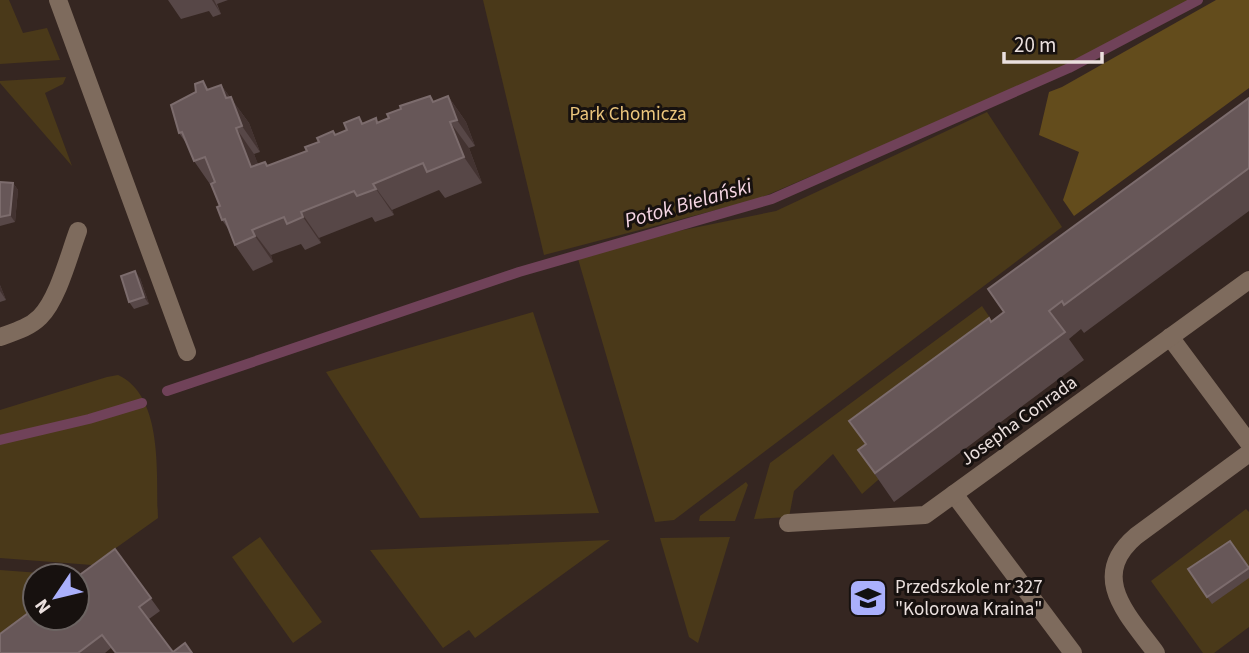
<svg xmlns="http://www.w3.org/2000/svg" width="1249" height="653" font-family="'Source Sans 3',sans-serif">
  <style>
    .green { fill: #4a3919 }
    .forest { fill: #634c1c }
    .lines { fill: none; stroke-linecap: round; stroke-linejoin: round }
    .stream { stroke: #704259; stroke-width: 10 }
    .minor { stroke: #7e6b5d; stroke-width: 18 }
    .wall { fill: #574747 }
    .shaded-wall { fill: #433331 }
    .building { fill: #675758; stroke: #7c6c6d; stroke-width: 2 }
    .labels { text-anchor: middle; dominant-baseline: central; stroke-width: 6; stroke-linejoin: round; paint-order: stroke }
    .park-label { font-size: 19px; fill: #ebc57c; stroke: #17110f }
    .street-label { font-size: 19px; fill: #ebe0de; stroke: #17110f }
    .poi-label { font-size: 19px; fill: #ebe0de; stroke: #17110f; text-anchor: start }
    .water-label { font-size: 21px; font-style: italic; fill: #f6d6e4; stroke: #17110f }
  </style>
  <rect width="100%" height="100%" fill="#352621"/>
  <!-- green -->
  <g class="green">
    <path d="M0,0H9L23,33L47,28L60,60L0,64Z"/>
    <path d="M483,0H1195L1098,53L758,199L544,255Z"/>
    <path d="M66,77L63,84L45,93L72,166L0,83V81Z"/>
    <path d="M987,112L1062,227L674,520L655,522L576,252L776,211Z"/>
    <path d="M982,306L1009,346L886,473L862,494L833,454L794,491L789,517L754,519L770,463Z"/>
    <path d="M533,312L599,513L420,518L326,372Z"/>
    <path d="M118,375C164,396 156,475 158,518L92,565L0,558V410L107,377Z"/>
    <path d="M746,482L748,485L735,521H699L700,516Z"/>
    <path d="M1246,509L1249,512V627L1214,653H1203L1151,581Z"/>
    <path d="M260,537L322,622L293,643L232,557Z"/>
    <path d="M730,537L698,643L689,637L660,538Z"/>
    <path d="M610,540L475,638L469,630L443,648L370,550Z"/>
    <path d="M0,570L80,576L77,578L35,576V609L0,635Z"/>
  </g>
  <!-- forest -->
  <path class="forest" d="M1216,0H1249V88L1074,216L1063,200L1079,152L1039,135L1049,92L1062,87Z"/>
  <g class="lines">
    <!-- stream -->
    <g class="stream">
      <path d="M167,391L519,272L772,199L1069,68L1198,0"/>
      <path d="M0,440L89,419L142,403"/>
    </g>
    <!-- minor -->
    <g class="minor">
      <path d="M58,0L187,352"/>
      <path d="M0,337C14,332 29,328 40,317C58,299 69,255 78,231"/>
      <path d="M1170,337L1249,443"/>
      <path d="M954,494L1073,653"/>
      <path d="M788,523L925,515L1249,280"/>
      <path d="M1156,653C1128,615 1088,577 1136,536L1249,453"/>
    </g>
  </g>
  <!-- wall -->
  <g class="wall">
    <path d="M168,0H228L217,4L221,14L213,17L209,11L181,19Z"/>
    <path d="M203,81L209,90L221,85L249,123L260,152L254,154L258,165L268,166L307,151L333,131L336,135L347,130L359,117L363,123L376,118L378,122L448,96L466,122L475,146L469,148L482,183L445,198L439,190L392,210L394,215L375,222L372,217L319,238L321,243L305,250L301,244L271,255L273,262L253,271L235,245L229,230L222,220L220,206L212,187L194,161L186,143L179,133L196,92Z"/>
    <path d="M1249,98V211L1084,333L1081,329L1069,339L1084,360L894,502L858,450L866,445L849,421L1004,312Z"/>
    <path d="M0,182L13,183L18,190L15,222L0,226Z"/>
    <path d="M140,278L149,304L134,309L129,302Z"/>
    <path d="M0,285L6,300L0,302Z"/>
    <path d="M115,549L160,611L149,619L173,652L111,648L105,653H0Z"/>
    <path d="M1188,569H1249V578L1212,604Z"/>
  </g>
  <!-- shaded-wall -->
  <g class="shaded-wall">
    <path d="M212,0H214L221,14Z"/>
    <path d="M221,85L249,123L260,152L242,126L226,98Z"/>
    <path d="M448,96L466,122L475,146L457,120Z"/>
    <path d="M450,122L469,148L482,183L464,157Z"/>
    <path d="M236,128L254,154L270,193L251,167Z"/>
    <path d="M13,183L18,190L15,222L10,215Z"/>
    <path d="M373,184L392,210L394,215L376,189Z"/>
    <path d="M301,212L319,238L321,243L303,217Z"/>
    <path d="M252,230L271,255L273,262L255,236Z"/>
    <path d="M135,271L140,278L149,304L144,297Z"/>
    <path d="M0,285L6,300L0,291Z"/>
  </g>
  <!-- building -->
  <g class="building">
    <path d="M203,81L207,90L221,85L226,98L231,97L242,126L236,128L251,167L265,162L267,166L307,151L305,147L319,142L317,138L333,131L335,135L347,130L344,123L359,117L362,124L376,118L377,123L389,118L387,114L401,109L400,106L430,96L433,102L448,96L457,120L450,122L464,157L427,172L423,163L373,184L376,189L357,196L354,191L301,212L303,217L287,224L284,217L252,230L255,236L235,245L225,219L222,220L217,207L220,206L211,184L215,182L205,157L194,161L182,132L179,133L171,105L196,92L195,84Z"/>
    <path d="M1249,98V168L1064,305L1062,301L1049,311L1065,332L875,473L858,450L866,444L849,421L989,318L991,322L1004,312L988,289Z"/>
    <path d="M0,182L13,183L10,215L0,217Z"/>
    <path d="M135,271L144,297L129,302L121,276Z"/>
    <path d="M1230,541L1249,568L1207,597L1188,569Z"/>
    <path d="M115,549L151,598L139,607L173,652L185,643L192,653H116L102,635L78,653H0V634L35,608V618H77V577Z"/>
  </g>
  <!-- icons -->
  <defs>
    <g id="school-square" transform="scale(2.0125)"><rect x="-9" y="-9" width="18" height="18" rx="4" fill="#aab0fc" stroke="#17110f"/><path d="M0-5L7-2L0 1L-7-2ZM-4 1L0 2.5L4 1V4Q0 6-4 4Z" fill="#111"/></g>
  </defs>
  <g fill-rule="evenodd">
    <use href="#school-square" x="868" y="598"/>
  </g>
  <g class="labels">
    <!-- park labels -->
    <g class="park-label">
      <text x="628" y="114">Park Chomicza</text>
    </g>
    <!-- street labels -->
    <g class="street-label">
      <text transform="translate(1019 421) rotate(-36)">Josepha Conrada</text>
    </g>
    <!-- poi labels -->
    <g class="poi-label">
      <text x="895" y="587">Przedszkole nr 327<tspan x="895" dy="22">"Kolorowa Kraina"</tspan></text>
    </g>
    <!-- water labels -->
    <g class="water-label">
      <text transform="translate(688 203) rotate(-16)">Potok Bielański</text>
    </g>
  </g>
  <!-- north arrow -->
  <g transform="translate(56 597) rotate(235)"><circle r="33" fill="#17110f" stroke="#6c6462" stroke-width="2"/>
  <path d="M0-5L12 26L0 18L-12 26Z" fill="#aab0fc"/>
  <text y="-10" font-size="19" font-weight="bold" text-anchor="middle" fill="#ebe0de">N</text>
  </g>
  <!-- scale -->
  <path d="M1004 52v10h98v-10" fill="none" stroke="#ebe0de" stroke-width="3.5"/>
  <text x="1014" y="52" font-size="21" fill="#ebe0de" stroke="#17110f" stroke-width="5" paint-order="stroke">20 m</text>
</svg>
